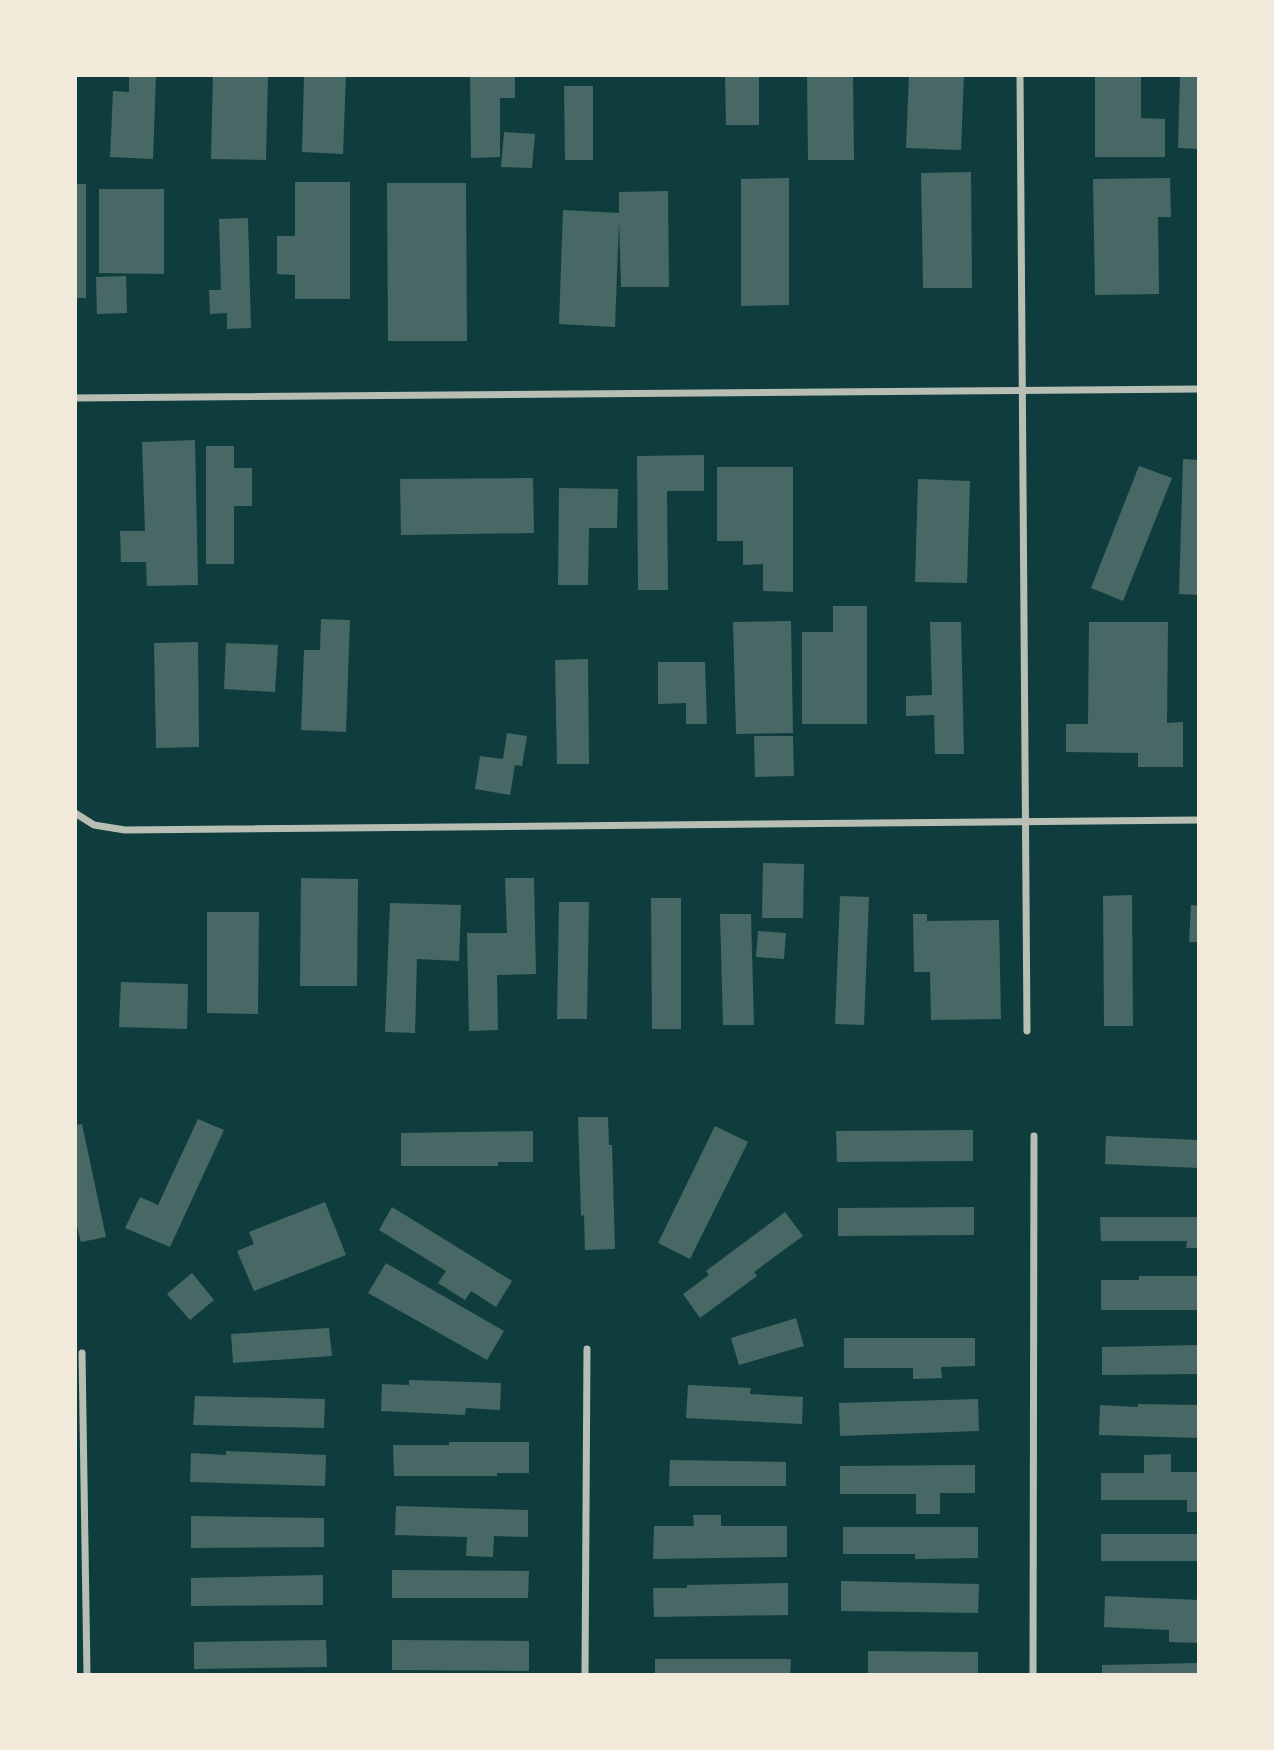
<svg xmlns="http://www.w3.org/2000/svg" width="1274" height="1750" font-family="'DM Sans',sans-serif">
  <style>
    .building { fill: #486865 }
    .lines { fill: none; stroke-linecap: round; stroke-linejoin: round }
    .minor { stroke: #b8beb3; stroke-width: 7 }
  </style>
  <rect width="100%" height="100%" fill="#0f3d3e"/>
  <!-- building -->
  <g class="building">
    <path d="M129,75H156L153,159L110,157L113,91L129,92Z"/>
    <path d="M213,75H268L266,160L211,159Z"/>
    <path d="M304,75H346L343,154L302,152Z"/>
    <path d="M470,75H515V98H500V157L471,158Z"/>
    <path d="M725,75H759V125H726Z"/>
    <path d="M807,75H853L854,160H808Z"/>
    <path d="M909,75H964L961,150L906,148Z"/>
    <path d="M1095,75H1141V118L1165,119V157H1095Z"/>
    <path d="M1180,75H1199V149L1178,148Z"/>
    <path d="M564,86H593V160H565Z"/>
    <path d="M504,132L535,134L532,168L501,167Z"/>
    <path d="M971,172L972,288H923L921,173Z"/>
    <path d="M789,178V305L741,306V179Z"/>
    <path d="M1170,178L1171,217H1158L1159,294L1095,295L1093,179Z"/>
    <path d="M295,182H350V299H295V275L277,274V236H295Z"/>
    <path d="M387,183H466L467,341H388Z"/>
    <rect x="75" y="184" width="11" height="114"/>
    <path d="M99,189H164V274L99,273Z"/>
    <path d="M668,191L669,287H621L619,221L615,327L559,324L563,210L619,213V192Z"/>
    <path d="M248,218L251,328L227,329V313L210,314L209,290H221L219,219Z"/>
    <path d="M126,276L127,313L97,314L96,277Z"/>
    <path d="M195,440L198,585L147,586L146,562H121L120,531H145L142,442Z"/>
    <path d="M206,446H234V468H252V506H234V564H206Z"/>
    <path d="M704,455V491H667L668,590H638L637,456Z"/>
    <path d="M1183,459L1199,460V595L1179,594Z"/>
    <path d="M1139,466L1172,478L1123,601L1091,588Z"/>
    <path d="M717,467H793V592L763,591V564L743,565V541H717Z"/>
    <path d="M533,478L534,533L401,535L400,479Z"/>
    <path d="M918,479L970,481L967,583L915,582Z"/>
    <path d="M559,488L618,489L617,528H589L588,585H558Z"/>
    <path d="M833,606H867V724H802V632H833Z"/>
    <path d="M321,619L350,620L346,732L301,730L304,650H320Z"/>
    <path d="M791,621L793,733L736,734L733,622Z"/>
    <path d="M930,622H961L964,754H935L934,715L906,716V696L932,695Z"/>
    <path d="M1089,622H1168L1167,723L1183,722V767H1138V753L1066,752V724H1088Z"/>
    <path d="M198,642L199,747L156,748L154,643Z"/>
    <path d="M226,643L278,645L275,692L224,689Z"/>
    <path d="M588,659L589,764H557L555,660Z"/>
    <path d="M658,662H705L707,724H686V703L658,704Z"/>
    <path d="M507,733L527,736L522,766L515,765L510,795L475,789L480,756L503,759Z"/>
    <path d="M754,736H793L794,776L755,777Z"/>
    <path d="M763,863L804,864L803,918H762Z"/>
    <path d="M301,878L358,879L357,986H300Z"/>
    <path d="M505,878H534L536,974L497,975L498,1030L469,1031L467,933H507Z"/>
    <path d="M1132,895L1133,1026H1104L1103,896Z"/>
    <path d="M840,896L869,897L864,1025L835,1024Z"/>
    <path d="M651,898H681V1029H652Z"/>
    <path d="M559,902H589L587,1019H557Z"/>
    <path d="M390,903L461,905L459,961L417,959L415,1033L385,1032Z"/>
    <path d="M1191,905L1199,906V942H1189Z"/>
    <path d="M207,912H259L258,1014L207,1013Z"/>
    <path d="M720,914H751L754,1025H723Z"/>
    <path d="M913,914H927V921L999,920L1001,1019L931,1020L930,972H914Z"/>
    <path d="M758,931L786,933L784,959L756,957Z"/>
    <path d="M121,982L188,984L187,1029L119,1027Z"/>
    <path d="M578,1117H608L609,1145H612L615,1249L585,1250L584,1215L581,1216Z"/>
    <path d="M198,1119L224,1130L170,1247L125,1228L140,1197L158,1205Z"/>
    <path d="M82,1124L106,1237L81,1242L75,1219V1125Z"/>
    <path d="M715,1126L748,1142L690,1259L658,1243Z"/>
    <path d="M973,1130V1161L837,1162L836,1131Z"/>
    <path d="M533,1131V1162H498V1166H401V1133Z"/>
    <path d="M1106,1136L1199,1140V1168L1105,1164Z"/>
    <path d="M325,1202L346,1255L254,1291L237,1251L254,1244L249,1232Z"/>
    <path d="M392,1207L512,1281L496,1307L471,1291L465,1300L438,1283L446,1271L379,1230Z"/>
    <path d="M974,1207V1235L838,1236V1208Z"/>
    <path d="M785,1212L803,1236L754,1272L757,1276L700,1318L683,1294L709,1275L706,1271Z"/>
    <path d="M1100,1217H1199V1248H1186L1187,1241H1101Z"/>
    <path d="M386,1263L504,1331L487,1360L368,1293Z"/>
    <path d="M192,1273L214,1300L190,1320L167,1294Z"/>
    <path d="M1139,1276H1199V1310H1101V1280H1139Z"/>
    <path d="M796,1318L804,1346L739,1365L731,1338Z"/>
    <path d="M329,1328L332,1356L233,1363L231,1334Z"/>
    <path d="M844,1338H975V1366L941,1367L942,1378L913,1379V1368H844Z"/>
    <path d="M1199,1345V1371L1197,1374L1102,1375V1347Z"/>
    <path d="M409,1380L501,1383L500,1410L466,1408L465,1415L381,1411L382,1384L409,1385Z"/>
    <path d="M688,1385L751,1388L750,1394L803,1397L802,1424L686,1418Z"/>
    <path d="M195,1396L325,1399L324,1428L193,1425Z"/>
    <path d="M978,1399L979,1431L840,1436L839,1403Z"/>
    <path d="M1138,1404L1199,1405V1438L1099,1435L1100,1405L1138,1407Z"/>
    <path d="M449,1442H529V1473H497V1476H394L393,1445H449Z"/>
    <path d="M226,1451L326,1455L325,1486L190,1482L191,1453L226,1455Z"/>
    <path d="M1171,1454V1472H1199V1512H1187V1500H1101V1473H1144V1455Z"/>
    <path d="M670,1460L786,1462V1486H669Z"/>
    <path d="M975,1465V1493H940V1514H916V1494H840V1466Z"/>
    <path d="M396,1506L528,1510V1537L494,1536L493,1557L466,1556L467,1537L395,1535Z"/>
    <path d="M693,1515H721V1526H787V1557L653,1559L654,1526H694Z"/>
    <path d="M191,1516L324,1518V1547L191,1548Z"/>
    <path d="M843,1527H978V1558L915,1559V1554H843Z"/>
    <rect x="1101" y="1534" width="98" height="27"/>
    <path d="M392,1570L529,1571L528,1598H392Z"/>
    <path d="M323,1575V1605L191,1606V1578Z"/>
    <path d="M841,1581L979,1584L978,1613L841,1611Z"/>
    <path d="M788,1583V1615L654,1617L653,1588H687V1585Z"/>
    <path d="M1105,1596L1199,1600V1643L1169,1642V1630L1104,1627Z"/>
    <path d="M326,1640L327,1667L194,1669V1642Z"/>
    <path d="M392,1640L529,1641V1671L392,1670Z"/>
    <path d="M868,1651L978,1652V1675H868Z"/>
    <path d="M655,1659H791L790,1675H655Z"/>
    <path d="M1199,1663V1675H1102V1665Z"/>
  </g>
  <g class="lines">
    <!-- minor -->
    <g class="minor">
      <path d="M1020,75L1027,1031"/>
      <path d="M75,398L1199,389"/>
      <path d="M75,813L94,825L125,830L1199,820"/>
      <path d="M82,1353L87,1675"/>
      <path d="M585,1675L587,1349"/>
      <path d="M1033,1675L1034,1136"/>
    </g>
  </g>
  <!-- border -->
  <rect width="1274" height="1750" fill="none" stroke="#f1e9da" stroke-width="154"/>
</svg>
